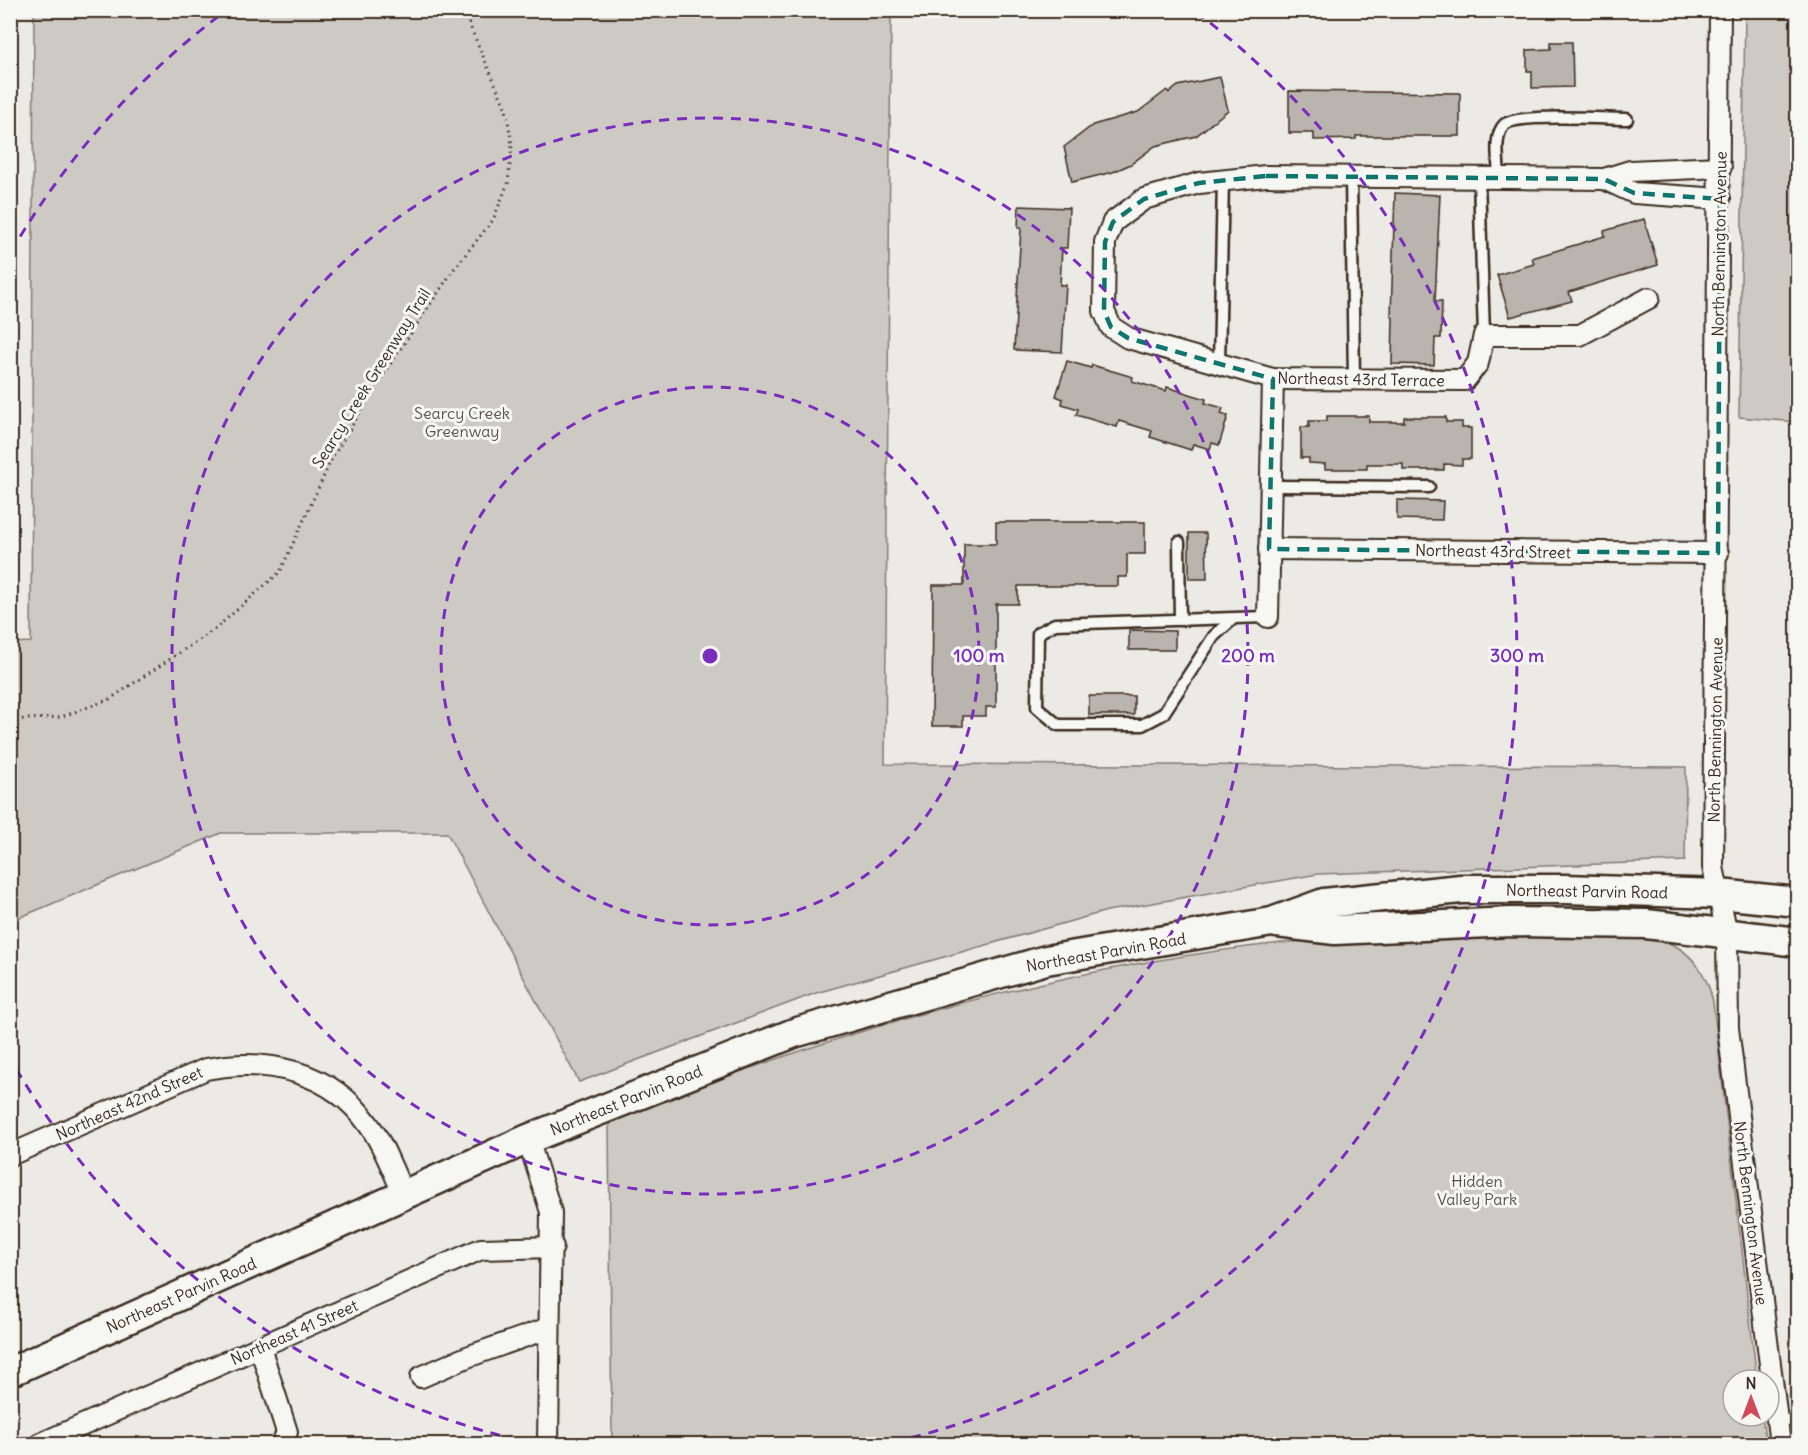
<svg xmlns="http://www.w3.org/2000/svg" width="1808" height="1455" font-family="Delius,sans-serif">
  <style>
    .green { fill: #cdcac4; stroke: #847a71; stroke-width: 1.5 }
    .building { fill: #bab4ae; stroke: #3b2a1e; stroke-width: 1.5 }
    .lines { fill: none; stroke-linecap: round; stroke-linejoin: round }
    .lane-casing { stroke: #3b2a1e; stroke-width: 15 }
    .street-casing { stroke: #3b2a1e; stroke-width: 24 }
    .secondary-casing { stroke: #3b2a1e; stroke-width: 33 }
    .path { stroke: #3b2a1e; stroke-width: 3; stroke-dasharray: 1.5 4.5; stroke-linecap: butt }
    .lane { stroke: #f6f6f2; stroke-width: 10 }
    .street { stroke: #f6f6f2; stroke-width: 20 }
    .secondary { stroke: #f6f6f2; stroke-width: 28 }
    .marked { fill: none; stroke: #0f766e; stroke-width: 4.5; stroke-dasharray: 12 8; stroke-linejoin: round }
    .ring { fill: none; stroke: #7b2cbf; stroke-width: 3; stroke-dasharray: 10 8 }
    .labels { text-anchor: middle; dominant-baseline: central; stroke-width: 6; stroke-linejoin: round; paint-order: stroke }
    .street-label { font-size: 16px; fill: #3b2a1e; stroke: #f6f6f2 }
    .park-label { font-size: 16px; fill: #605248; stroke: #f6f6f2 }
    .centre { fill: #7b2cbf; stroke: #f6f6f2; stroke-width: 3 }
    .ring-label { font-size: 18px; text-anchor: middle; font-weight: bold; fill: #7b2cbf; stroke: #f6f6f2; stroke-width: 6; stroke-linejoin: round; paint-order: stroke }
  </style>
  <rect width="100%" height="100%" fill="#ebeae5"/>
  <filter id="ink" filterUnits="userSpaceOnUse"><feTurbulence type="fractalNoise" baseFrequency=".0167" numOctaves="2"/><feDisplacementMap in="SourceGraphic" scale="12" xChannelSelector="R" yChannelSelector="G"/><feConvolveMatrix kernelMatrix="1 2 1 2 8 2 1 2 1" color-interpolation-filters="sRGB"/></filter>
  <g filter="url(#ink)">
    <!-- green -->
    <g class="green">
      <path d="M675,10V13L891,14L885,764L1686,767L1685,861L1318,874L1107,911L816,993L579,1082L447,833H221L11,921V643L31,642L34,11Z"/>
      <path d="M1745,11H1797V422L1739,417Z"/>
      <path d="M1486,936L1658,939C1689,947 1707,972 1713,1002L1757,1380H1733V1416H1762L1766,1444H612L609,1126L613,1120C828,1033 1051,968 1282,943C1349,936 1419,938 1486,936Z"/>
    </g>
    <!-- building -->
    <g class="building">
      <path d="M1551,42H1572L1573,87L1532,88V71H1527V50L1551,49Z"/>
      <path d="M1220,77L1228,110L1196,136L1155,146L1131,164L1113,172L1072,182L1064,147L1093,125L1138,112L1167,90L1169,93L1178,86Z"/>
      <path d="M1289,91L1460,93V136H1356V139L1314,140V133H1289Z"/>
      <path d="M1395,193L1440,195L1435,301H1442L1441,338H1435L1434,365L1392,364L1393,317L1391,316Z"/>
      <path d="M1019,206L1069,208L1067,248H1062L1060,285H1066L1062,352L1014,350L1021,228H1018Z"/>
      <path d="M1644,219L1658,265L1569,292L1572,301L1510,317L1497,275L1534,264L1532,258L1605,236L1604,231Z"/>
      <path d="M1067,361L1091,368L1092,365L1133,377L1132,381L1166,391L1167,387L1206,399L1205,403L1223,408L1221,414L1228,416L1219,445L1212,443L1210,449L1193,444L1191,450L1150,437L1152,431L1119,421L1117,427L1076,415L1078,409L1062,404L1063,399L1056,396Z"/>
      <path d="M1327,416H1369V422H1404V417H1446V422H1462V428H1471V459H1462V465L1444,464V470H1403V464H1367V469H1325V464L1309,463V458H1301V427H1309V421H1327Z"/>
      <path d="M1397,500L1443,501L1442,520L1397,519Z"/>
      <path d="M996,522H1145V554H1127V577H1118V586H1018V604H996V707H986V716H963V726H932L933,585H964V544H996Z"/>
      <path d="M1189,533H1206L1207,579H1189Z"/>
      <path d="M1129,630L1175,631V650H1129Z"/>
      <rect x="1089" y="696" width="45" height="19"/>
    </g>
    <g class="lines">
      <!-- lane casing -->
      <g class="lane-casing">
        <g id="lane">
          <path d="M1351,177L1354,379"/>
          <path d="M1479,178L1484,335"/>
          <path d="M1499,179C1499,163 1493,136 1504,125C1515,113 1607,119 1627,119"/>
          <path d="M1219,364L1223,181"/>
          <path d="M1271,486L1429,487"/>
          <path d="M1179,542L1180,620"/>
          <path d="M1234,618L1055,624L1038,633L1037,707L1058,725H1142L1163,714L1214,636L1234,618L1268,617"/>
          <path d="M1776,1420L1798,1421"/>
          <path d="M1780,1444H1798"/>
        </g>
      </g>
      <!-- street casing -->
      <g class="street-casing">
        <g id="street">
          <path d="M1720,10L1713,867L1727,934L1728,1028L1780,1444"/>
          <path d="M1604,179L1634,193L1720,199"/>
          <path d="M1649,298L1580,335H1484L1478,363L1465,380L1273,379L1128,338L1111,327L1104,311L1105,242L1113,222L1144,199L1199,183L1266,176L1604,179L1630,171L1721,167"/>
          <path d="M1269,549L1718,553"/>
          <path d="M1268,617L1273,379"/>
          <path d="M528,1139L551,1212L548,1444"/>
          <path d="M10,1155L206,1069C267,1057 331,1071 369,1125C384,1145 393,1172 404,1195"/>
          <path d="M260,1347L287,1432L282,1444"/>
          <path d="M421,1377L467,1357L549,1328"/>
          <path d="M40,1444L481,1249L553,1247"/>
        </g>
      </g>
      <!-- secondary casing -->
      <g class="secondary-casing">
        <g id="secondary">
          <path d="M1277,923L1335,930L1511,922L1646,924L1798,942"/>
          <path d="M10,1372L528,1139L794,1033L1046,960L1272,922L1324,903L1461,889H1565L1719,894L1798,902"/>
        </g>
      </g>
      <!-- path -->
      <path class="path" d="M10,720L61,717L110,699L215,629L280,572L333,456L391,363L454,269L493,220L508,183L512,145L506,109L463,10"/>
      <!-- lane -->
      <use href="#lane" class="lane"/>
      <!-- street -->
      <use href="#street" class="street"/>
      <!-- secondary -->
      <use href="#secondary" class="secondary"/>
    </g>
  </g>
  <!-- marked area -->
  <path class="marked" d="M1266,176L1604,179L1634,193L1720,199L1718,553L1269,549L1273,379L1128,338L1111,327L1104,311L1105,242L1113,222L1144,199L1199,183Z"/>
  <!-- distance rings -->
  <g class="ring">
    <circle cx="710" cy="656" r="269"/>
    <circle cx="710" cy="656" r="538"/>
    <path d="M535 1444A807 807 0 0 1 11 1060M11 252A807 807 0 0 1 224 12M1196 12A807 807 0 0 1 885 1444"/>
  </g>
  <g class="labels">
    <!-- street labels -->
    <g class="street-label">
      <text transform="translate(1719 244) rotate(-89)">North Bennington Avenue</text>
      <text transform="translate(371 378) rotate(-58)">Searcy Creek Greenway Trail</text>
      <text transform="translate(1361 379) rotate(1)">Northeast 43rd Terrace</text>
      <text transform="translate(1493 551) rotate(1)">Northeast 43rd Street</text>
      <text transform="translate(1715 730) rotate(-89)">North Bennington Avenue</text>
      <text transform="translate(1587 891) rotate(1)">Northeast Parvin Road</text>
      <text transform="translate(1106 952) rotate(-10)">Northeast Parvin Road</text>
      <text transform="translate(626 1100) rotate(-22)">Northeast Parvin Road</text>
      <text transform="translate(129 1103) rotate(-24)">Northeast 42nd Street</text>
      <text transform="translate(1751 1213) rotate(83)">North Bennington Avenue</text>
      <text transform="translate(181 1295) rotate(-24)">Northeast Parvin Road</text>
      <text transform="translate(294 1332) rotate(-24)">Northeast 41 Street</text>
    </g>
    <!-- park labels -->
    <g class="park-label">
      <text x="462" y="413">Searcy Creek<tspan x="462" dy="18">Greenway</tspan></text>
      <text x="1477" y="1181">Hidden<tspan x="1477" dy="18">Valley Park</tspan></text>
    </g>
  </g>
  <circle cx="710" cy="656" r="9" class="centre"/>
  <g class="ring-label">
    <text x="979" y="662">100 m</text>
    <text x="1248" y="662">200 m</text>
    <text x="1517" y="662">300 m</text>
  </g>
  <!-- margin -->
  <rect width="1808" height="1455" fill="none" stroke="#f6f6f2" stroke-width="36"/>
  <rect x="18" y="18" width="1772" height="1419" fill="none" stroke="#3b2a1e" stroke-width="2" filter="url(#ink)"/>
  <!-- north arrow -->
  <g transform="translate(1751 1398)"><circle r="28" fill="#f6f6f2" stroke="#aba49d" stroke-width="1.5"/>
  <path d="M0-4.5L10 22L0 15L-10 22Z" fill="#d1495b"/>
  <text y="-9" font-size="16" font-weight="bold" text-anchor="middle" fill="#3b2a1e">N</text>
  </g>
</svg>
